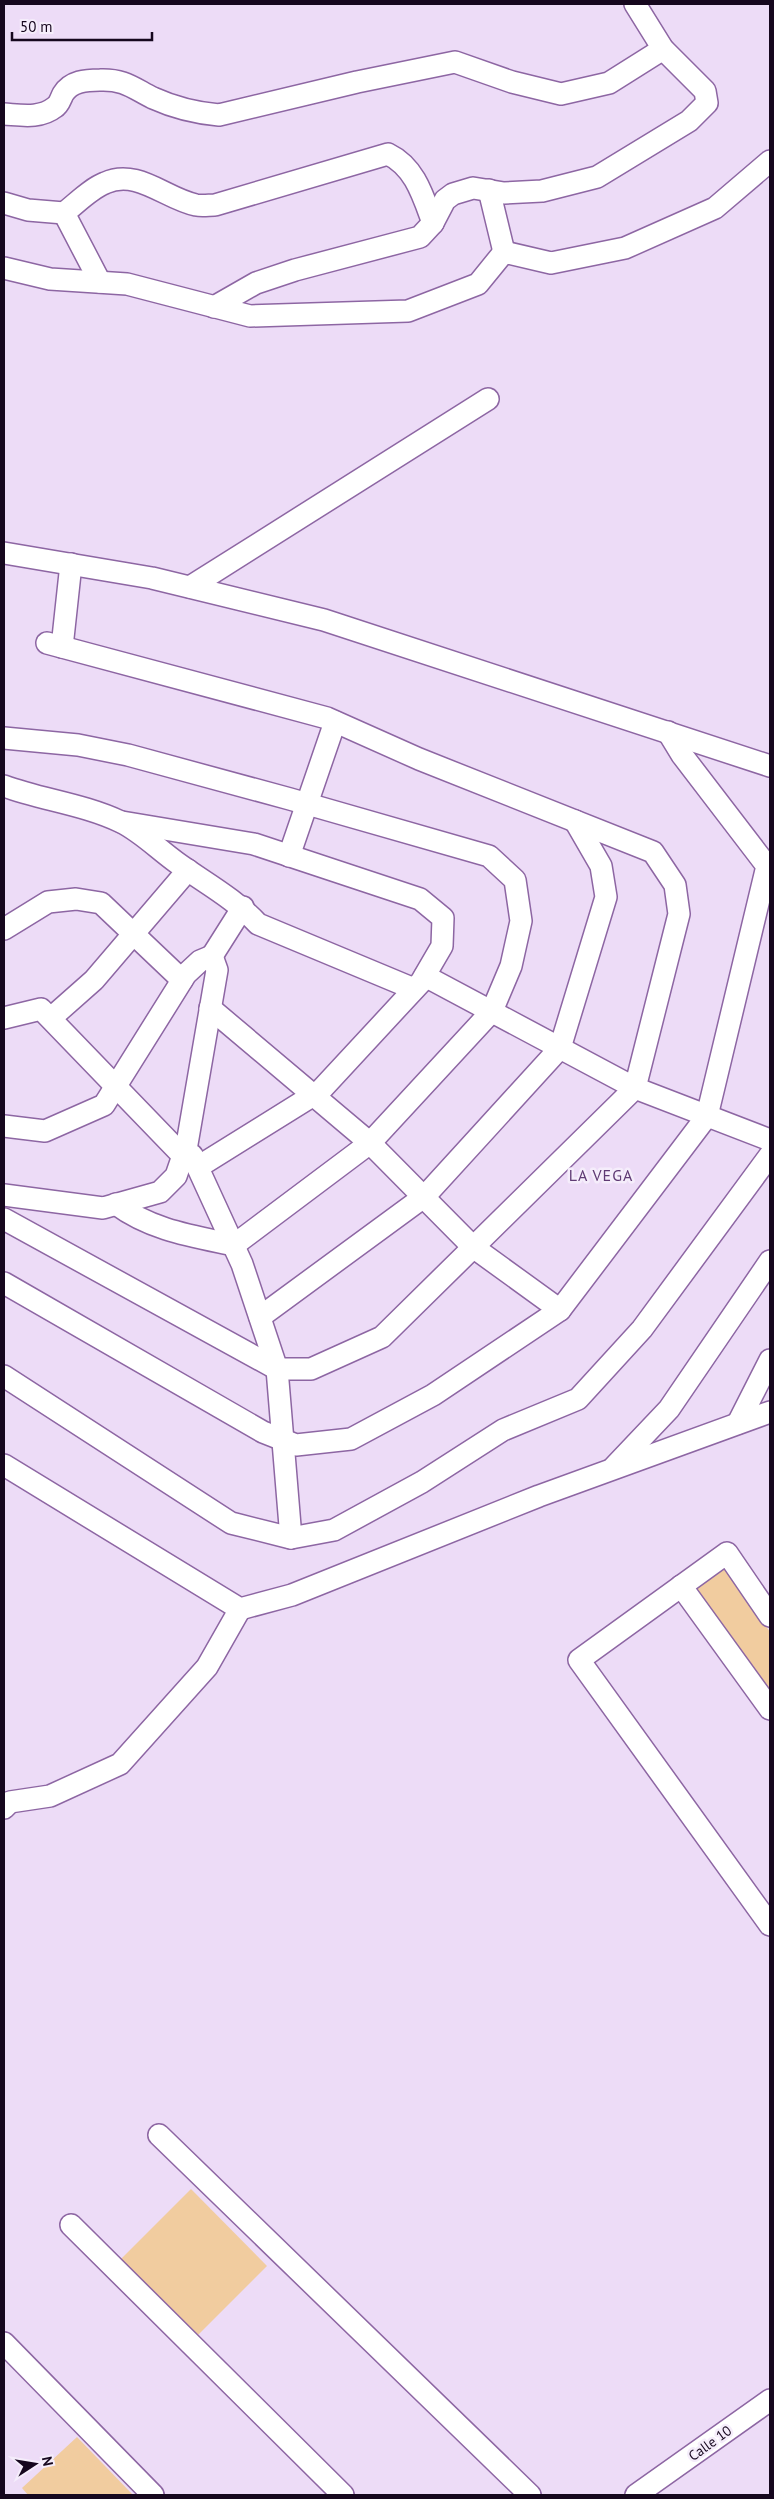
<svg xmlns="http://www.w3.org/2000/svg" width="774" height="2499" font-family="'PT Sans',sans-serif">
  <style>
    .green { fill: #f1cc9f }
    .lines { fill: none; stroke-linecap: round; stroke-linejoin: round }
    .minor-casing { stroke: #8d66a3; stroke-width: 24 }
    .minor { stroke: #fff; stroke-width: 21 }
    .labels { text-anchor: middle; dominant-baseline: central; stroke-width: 5; stroke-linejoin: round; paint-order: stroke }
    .street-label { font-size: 14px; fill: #16071e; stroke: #f5edfb }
    .quarter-label { font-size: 16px; letter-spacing: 1px; fill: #5f3a74; stroke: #f5edfb }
  </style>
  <rect width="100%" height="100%" fill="#eddcf7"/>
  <!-- green -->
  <g class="green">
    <path d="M725,1567L770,1632V1697L691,1587Z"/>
    <path d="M191,2189L267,2266L197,2336L121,2259Z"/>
    <path d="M77,2437L133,2495H28L22,2488Z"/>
  </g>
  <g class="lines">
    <!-- minor casing -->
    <g class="minor-casing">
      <g id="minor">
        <path d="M4,114C21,115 40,119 55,107C59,105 61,98 63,94C71,81 86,80 100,80C124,79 133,88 153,98C175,108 196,113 219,115L357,82L455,62L512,82L561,94L609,83L663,49"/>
        <path d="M489,190L504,252"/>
        <path d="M4,203L28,210L64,213C77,203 90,189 105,183C137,168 166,199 196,205C202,206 209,205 215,205L388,154C415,167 423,196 433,223"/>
        <path d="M64,213L100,282"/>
        <path d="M4,268L50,279L127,284L250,316L408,311L478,284L504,252L551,263L625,248L715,208L770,161"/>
        <path d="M214,307L256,283L295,270L420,237L433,223L445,200L453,194L473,188L504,193L542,191L597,177L689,121L707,103L705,91L663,49L635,4"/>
        <path d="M4,553L152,578L324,620L770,766"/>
        <path d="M190,587L488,399"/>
        <path d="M62,647L71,564"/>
        <path d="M4,738L78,745L128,755L290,799L489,856L515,880L521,921L511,966L492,1011L370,1143L234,1245C192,1236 151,1230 116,1204"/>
        <path d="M4,786C42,800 83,804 121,822C140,831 158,849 176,862C205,883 234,898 258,924L414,989"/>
        <path d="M122,822L254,844L420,899L443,918L442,946L421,982L320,1091L198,1167"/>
        <path d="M289,856L335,722"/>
        <path d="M4,929L48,902L76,899L101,903L182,980"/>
        <path d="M212,956L243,907"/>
        <path d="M425,976L635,1088L770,1140"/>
        <path d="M210,1008L370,1143L473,1247L560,1310"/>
        <path d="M4,1018L41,1009L183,1156"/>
        <path d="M51,1018L94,980L188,870"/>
        <path d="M4,1126L45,1131L104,1105L186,974L200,961L212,956L217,970L187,1144L176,1176L160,1192L103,1208L4,1195"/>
        <path d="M192,1155L242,1264L277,1369L291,1538"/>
        <path d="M4,1219L277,1369H311L382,1337L635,1088L679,914L675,885L653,852L419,759L327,718L47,643"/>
        <path d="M4,1283L263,1432L296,1445L351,1439L433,1395L560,1310L707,1116L767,866L682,755L668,732"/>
        <path d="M260,1317L425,1196L560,1048L606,897L601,866L575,821"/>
        <path d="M4,1376L231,1523L291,1538L334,1530L422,1482L503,1430L578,1399L642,1329L770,1155"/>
        <path d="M738,1423L770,1360"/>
        <path d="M4,1465L240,1609L292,1595L539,1496L770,1412"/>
        <path d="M614,1467L669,1409L770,1261"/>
        <path d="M681,1586L770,1709"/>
        <path d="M770,1616L727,1553L579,1660L770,1925"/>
        <path d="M4,1808L10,1802L50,1796L120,1764L207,1667L240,1609"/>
        <path d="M159,2135L530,2495"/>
        <path d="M71,2225L343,2495"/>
        <path d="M4,2343L153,2495"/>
        <path d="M636,2495L770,2400"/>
      </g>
    </g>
    <!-- minor -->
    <use href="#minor" class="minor"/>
  </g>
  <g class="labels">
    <!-- street labels -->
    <g class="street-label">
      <text transform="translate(710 2443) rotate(-36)">Calle 10</text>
    </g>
    <!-- quarter labels -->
    <g class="quarter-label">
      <text x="601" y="1175">LA VEGA</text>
    </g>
  </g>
  <!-- border -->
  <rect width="774" height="2499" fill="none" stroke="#16071e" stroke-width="10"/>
  <!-- north arrow -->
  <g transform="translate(35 2464) rotate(78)" stroke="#f5edfb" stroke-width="4" paint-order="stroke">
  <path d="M0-4L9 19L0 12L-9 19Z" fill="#16071e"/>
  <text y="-8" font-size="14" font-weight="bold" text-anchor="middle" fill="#16071e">N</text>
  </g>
  <!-- scale -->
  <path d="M12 32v8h140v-8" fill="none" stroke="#16071e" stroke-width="2.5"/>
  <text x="20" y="32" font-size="15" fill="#16071e" stroke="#f5edfb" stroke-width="4" paint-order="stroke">50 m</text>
</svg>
